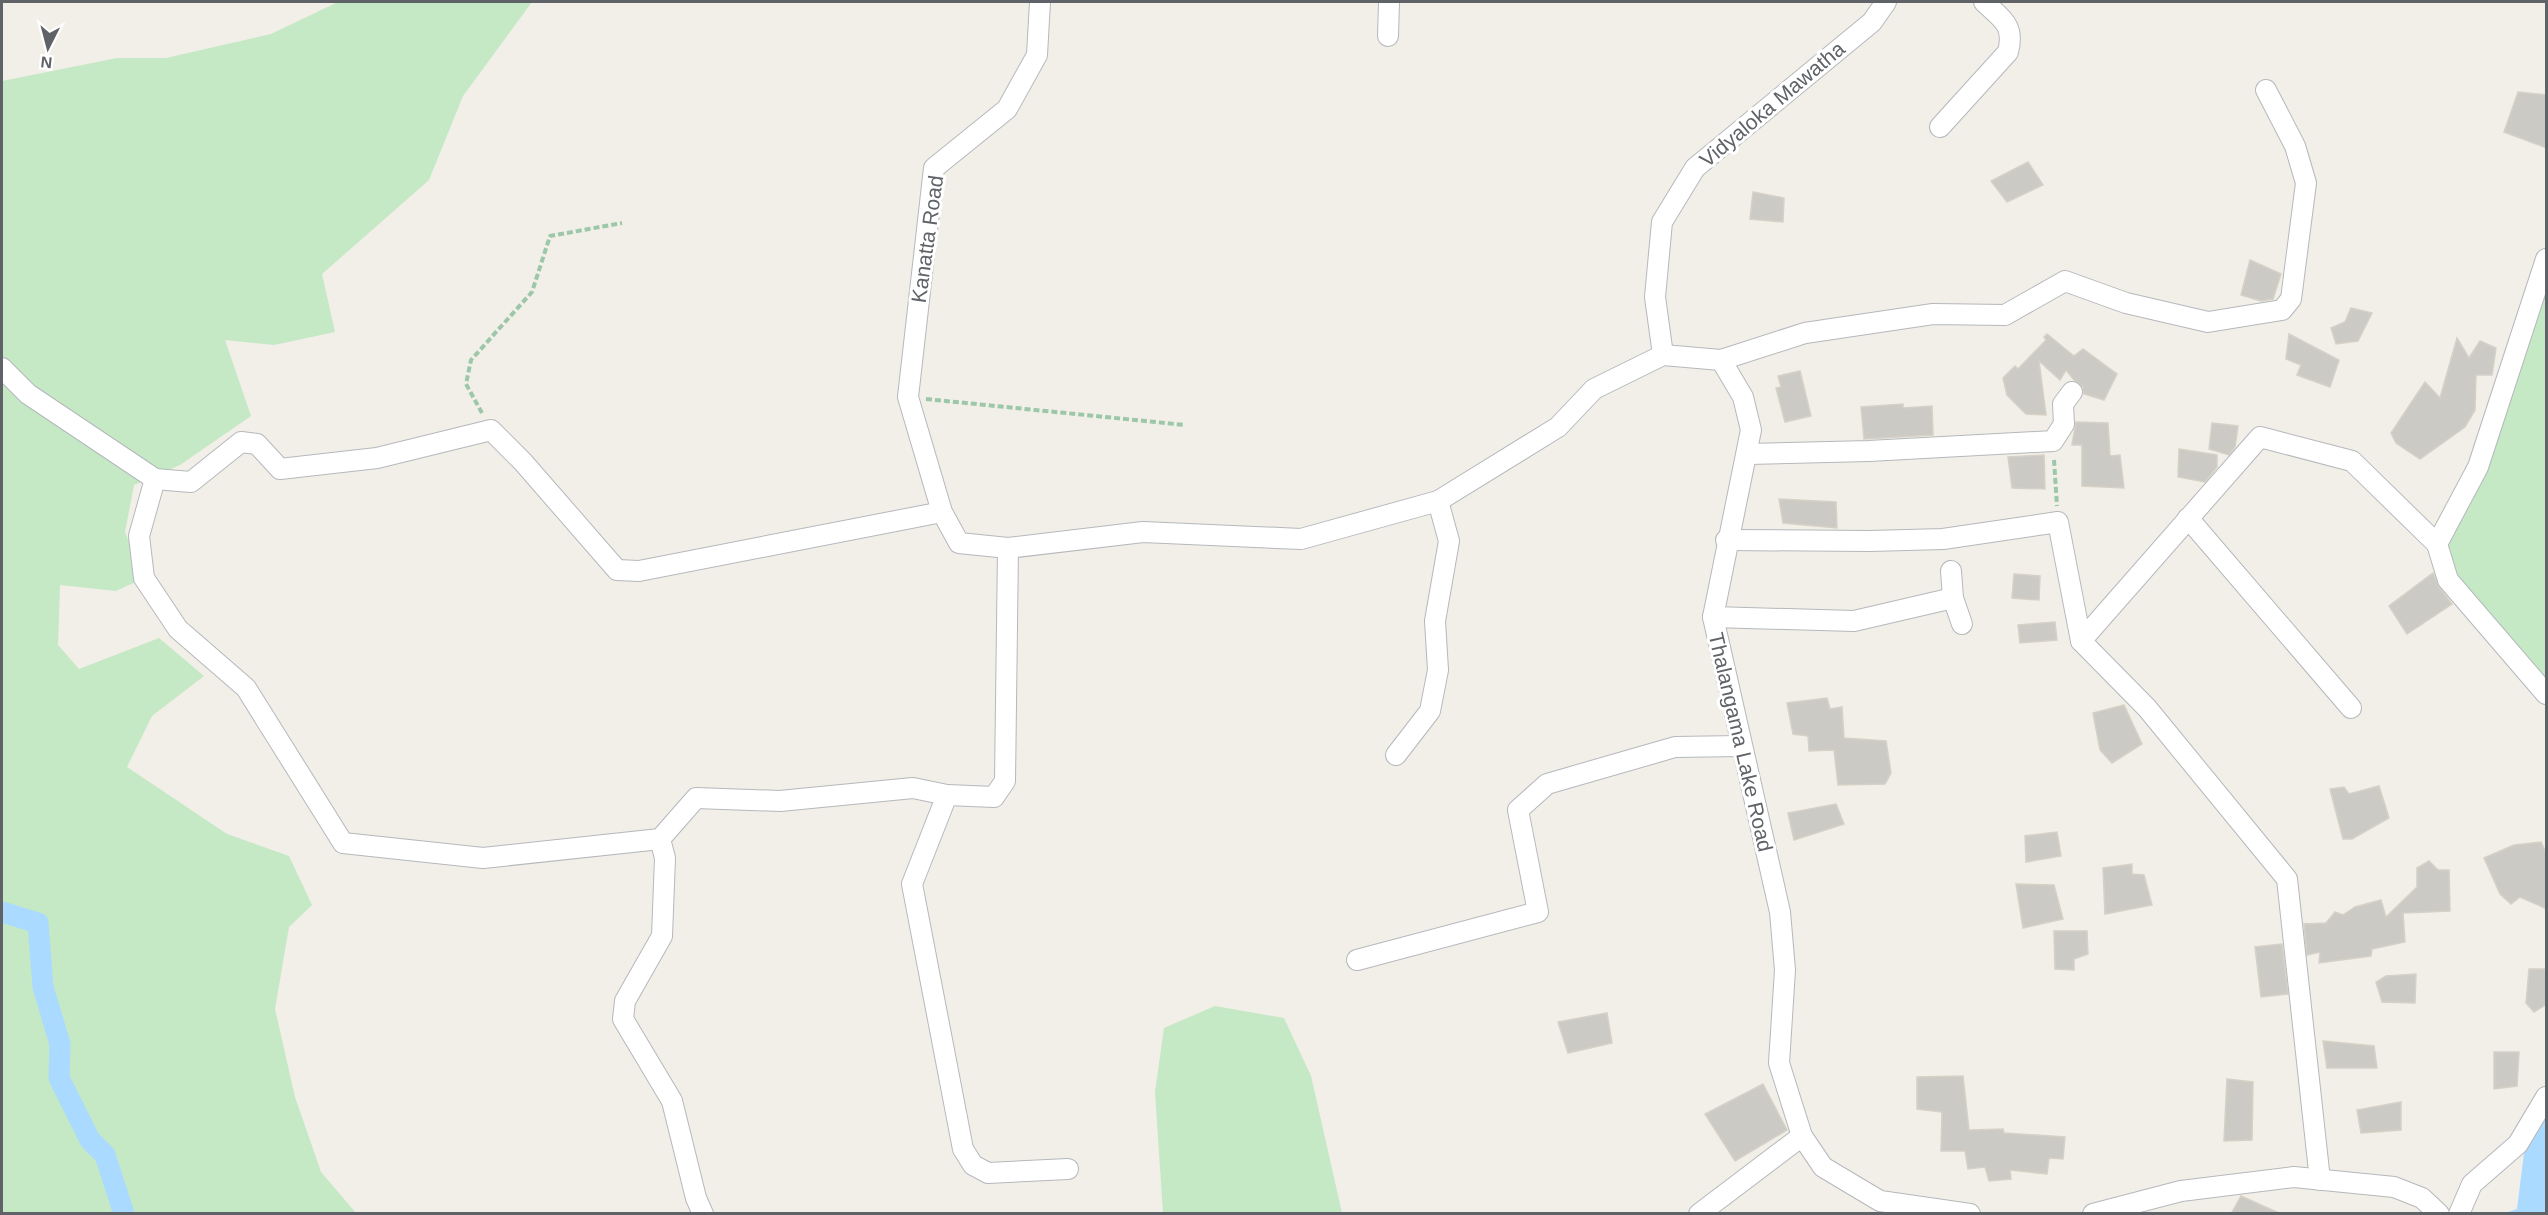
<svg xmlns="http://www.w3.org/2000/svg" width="2548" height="1215" font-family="Helvetica,sans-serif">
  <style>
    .green { fill: #c5e8c5 }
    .water { fill: #aadaff }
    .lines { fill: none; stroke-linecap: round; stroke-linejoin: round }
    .canal { stroke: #aadaff; stroke-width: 21 }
    .building { fill: #cccac5; stroke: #d6d1c6; stroke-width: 1.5 }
    .street-casing { stroke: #b5b8bc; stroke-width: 22 }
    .path { stroke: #9cc7a9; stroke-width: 4; stroke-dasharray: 6 3; stroke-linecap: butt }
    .street { stroke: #fff; stroke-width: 20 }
    .labels { text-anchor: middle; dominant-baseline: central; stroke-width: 6; stroke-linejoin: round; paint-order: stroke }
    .street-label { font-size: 21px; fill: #5f6368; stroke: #fff }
  </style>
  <rect width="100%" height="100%" fill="#f1efe8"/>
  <!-- green -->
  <g class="green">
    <path d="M338,2H532L463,96L429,180L322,274L335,332L274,345L225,340L251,416L180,465L134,485L125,532L144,578L116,591L60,585L58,645L79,669L159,638L204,676L152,716L127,767L227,834L289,856L312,905L289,927L275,1009L295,1097L321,1172L356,1213L2,1214V81L117,58H166L271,34Z"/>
    <path d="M2546,262V694L2448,580L2437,544L2478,467Z"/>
    <path d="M1215,1006L1284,1018L1311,1076L1342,1213H1163L1155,1092L1164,1028Z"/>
  </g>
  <!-- water -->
  <path class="water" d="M2546,1112V1213L2502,1214L2517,1209L2527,1129Z"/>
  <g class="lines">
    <!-- canal -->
    <path class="canal" d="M2,912L38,923L43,987L60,1044L59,1078L90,1140L105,1155L124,1214"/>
  </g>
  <!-- building -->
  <g class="building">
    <path d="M2518,92L2547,95V148L2504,132Z"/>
    <path d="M2028,162L2043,185L2007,202L1991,181Z"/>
    <path d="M1753,192L1784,198L1783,222L1750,219Z"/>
    <path d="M2250,260L2281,274L2273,299L2261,301L2241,295Z"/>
    <path d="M2351,308L2372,313L2358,341L2336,344L2331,328L2345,322Z"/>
    <path d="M2047,334L2074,356L2083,349L2117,374L2104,400L2084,394L2083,387L2074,380L2066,370L2060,380L2039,361L2046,415L2026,414L2007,395L2003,378L2015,366L2018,369L2046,340L2044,337Z"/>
    <path d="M2289,334L2339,360L2330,387L2297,375L2301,365L2286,359Z"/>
    <path d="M2457,338L2469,358L2480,341L2496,348L2492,375H2476L2475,410L2465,427L2420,459L2396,443L2391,433L2425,382L2440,398Z"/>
    <path d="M1800,371L1811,416L1785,422L1776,388L1781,387L1778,376Z"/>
    <path d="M1903,404V408L1932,406L1933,435L1864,439L1861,407Z"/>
    <path d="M2076,422L2108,423L2110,456L2120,455L2124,488L2082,486V445H2072Z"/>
    <path d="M2212,423L2238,426L2235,447L2229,455L2209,449Z"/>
    <path d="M2179,449L2217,455V467L2205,482L2178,477Z"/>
    <path d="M2044,455L2045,489L2012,488L2008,457Z"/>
    <path d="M1779,499L1836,502L1837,528L1783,523Z"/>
    <path d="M2433,573L2439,587L2452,604L2407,634L2389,606Z"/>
    <path d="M2014,574L2040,576L2039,600L2012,598Z"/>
    <path d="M2055,622L2057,640L2020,643L2018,625Z"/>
    <path d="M1827,698L1830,709L1842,707L1844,738L1886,741L1891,773L1885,784L1838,785L1834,750L1809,751L1808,736L1793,734L1787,703Z"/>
    <path d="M2124,705L2142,744L2112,763L2100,750L2093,713Z"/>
    <path d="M2379,786L2389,818L2352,839H2343L2330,789L2344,787L2349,794Z"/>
    <path d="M1836,804L1844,824L1794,840L1788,813Z"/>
    <path d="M2057,832L2061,856L2026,862L2025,836Z"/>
    <path d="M2541,842L2547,855V909L2520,897L2511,904L2500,894L2484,858L2514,845Z"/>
    <path d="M2429,861L2438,870H2449L2450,911L2403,913L2405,942L2372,949L2371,956L2319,963L2320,952L2307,955L2304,924L2326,923L2335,912L2343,915L2355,907L2381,900L2386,917L2417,887V868Z"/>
    <path d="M2132,864V874L2144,875L2152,905L2105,914L2103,868Z"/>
    <path d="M2016,884L2054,885L2063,919L2023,928Z"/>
    <path d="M2054,931H2087L2088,954L2074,959V970L2055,969Z"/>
    <path d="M2282,944L2288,994L2261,997L2255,947Z"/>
    <path d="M2529,969H2547V1004L2534,1012L2526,1003Z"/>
    <path d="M2416,974L2415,1003L2382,1002L2376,982L2386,976Z"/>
    <path d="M1607,1013L1612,1043L1568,1053L1558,1022Z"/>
    <path d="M2323,1041L2374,1046L2377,1068H2327Z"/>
    <path d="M2494,1052H2519L2517,1086L2494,1089Z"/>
    <path d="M1963,1076L1969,1130L2003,1129L2004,1133L2065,1137L2063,1159L2049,1158L2047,1174L2010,1170L2011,1179L1989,1181L1985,1167L1968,1169L1965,1151H1941L1942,1112L1917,1109V1077Z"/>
    <path d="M2227,1079L2253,1082L2252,1140L2224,1141Z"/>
    <path d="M1763,1084L1787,1130L1735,1161L1705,1114Z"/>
    <path d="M2401,1102V1130L2361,1133L2357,1110Z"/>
    <path d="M2241,1196L2281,1214H2231Z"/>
  </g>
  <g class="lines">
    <!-- street casing -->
    <g class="street-casing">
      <g id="street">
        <path d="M1040,2L1037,55L1007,109L934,168L908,397L942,512L959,543L1008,548L1143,532L1301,539L1438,501L1558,427L1594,389L1663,355L1721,360L1743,397L1751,430L1713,617L1780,912L1785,970L1779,1063L1802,1136L1823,1167L1880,1201L1970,1214"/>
        <path d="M1388,36L1389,2"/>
        <path d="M1940,127L2008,52C2015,25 2002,19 1984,2"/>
        <path d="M2546,259L2478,467L2437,544L2448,580L2546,694"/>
        <path d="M1663,355L1655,297L1662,222L1695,168L1872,22L1886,2"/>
        <path d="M1721,360L1805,333L1933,314L2005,315L2065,281L2126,303L2208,322L2282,310L2291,299L2306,183L2295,146L2266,90"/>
        <path d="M2,368L28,394L155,479L139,536L144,578L178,629L246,688L343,843L483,858L660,839L696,798L780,801L913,788L947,795L912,884L963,1149L973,1165L988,1173L1068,1169"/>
        <path d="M1747,454L1869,451L2053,441L2064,424L2063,404L2072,392"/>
        <path d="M155,479L191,482L241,442L257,444L280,469L377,458L491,430L523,462L617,570L639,571L942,512"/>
        <path d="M2188,518L2351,708"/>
        <path d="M1726,540L1870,541L1943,539L2058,522L2081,641L2147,708L2287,879L2320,1180"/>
        <path d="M1951,571L1953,598L1962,624"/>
        <path d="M1713,617L1854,621L1953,598"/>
        <path d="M2081,641L2260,437L2352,461L2437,544"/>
        <path d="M1396,755L1430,711L1438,670L1435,621L1449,541L1438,501"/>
        <path d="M947,795L994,797L1005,781L1008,548"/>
        <path d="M660,839L665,858L662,936L625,1001L623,1019L672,1101L696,1198L703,1214"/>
        <path d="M1357,960L1538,912L1518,810L1547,784L1675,747L1740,746"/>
        <path d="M1699,1214L1802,1136"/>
        <path d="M2093,1214L2181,1191L2294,1177L2394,1187L2422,1198L2439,1214"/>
        <path d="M2459,1214L2472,1184L2518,1144L2546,1097"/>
      </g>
    </g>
    <!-- path -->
    <g class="path">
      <path d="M926,399L1185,425"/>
      <path d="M482,413L466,384L471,360L532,292L550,236L622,223"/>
      <path d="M2054,460L2057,506"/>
    </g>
    <!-- street -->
    <use href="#street" class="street"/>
  </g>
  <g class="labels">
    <!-- street labels -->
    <g class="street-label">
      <text transform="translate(1772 104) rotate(-40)">Vidyaloka Mawatha</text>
      <text transform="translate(927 239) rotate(-82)">Kanatta Road</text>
      <text transform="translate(1741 742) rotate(77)">Thalangama Lake Road</text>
    </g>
  </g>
  <!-- border -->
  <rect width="2548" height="1215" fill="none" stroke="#5f6368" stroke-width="6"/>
  <!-- north arrow -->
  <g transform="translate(48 48) rotate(186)" stroke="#ffffff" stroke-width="4.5" paint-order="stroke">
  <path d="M0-4.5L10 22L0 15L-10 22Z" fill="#5f6368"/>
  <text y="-9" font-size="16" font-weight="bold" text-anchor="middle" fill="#5f6368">N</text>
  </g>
</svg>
